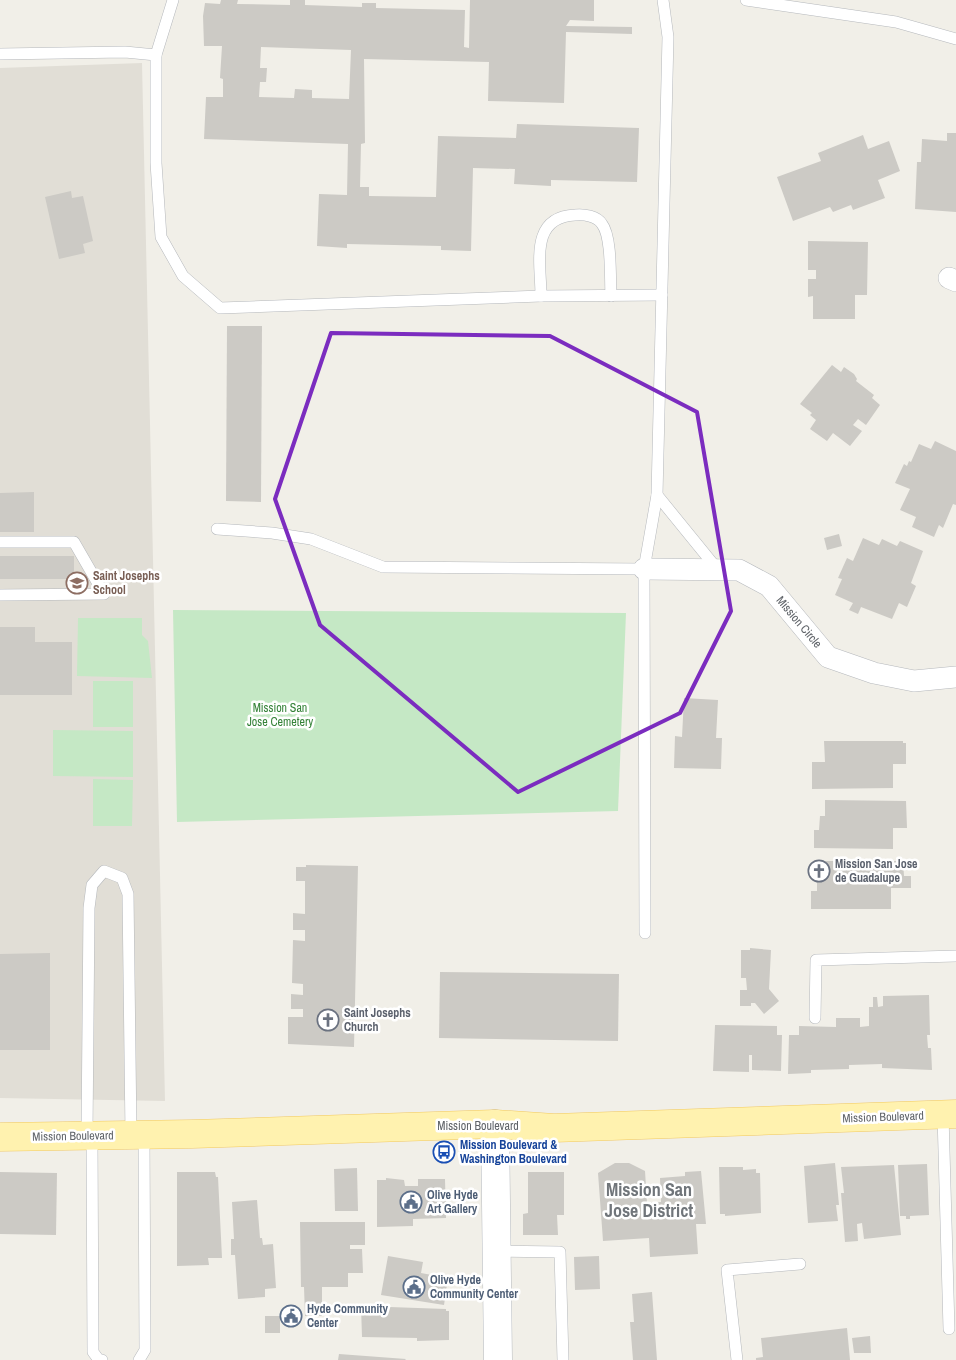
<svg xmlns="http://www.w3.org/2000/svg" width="956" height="1360" font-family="'Archivo Narrow',sans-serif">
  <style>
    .education { fill: #e1ded6 }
    .green { fill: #c5e8c5 }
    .building { fill: #cccac5; fill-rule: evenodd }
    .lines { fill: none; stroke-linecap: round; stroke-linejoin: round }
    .lane-casing { stroke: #b5b8bc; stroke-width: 12 }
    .street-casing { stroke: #b5b8bc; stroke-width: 22 }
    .secondary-casing { stroke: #b6babf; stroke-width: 29 }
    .primary-casing { stroke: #f2c960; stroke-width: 29 }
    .lane { stroke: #fff; stroke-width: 11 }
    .street { stroke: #fff; stroke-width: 21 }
    .secondary { stroke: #fff; stroke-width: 28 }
    .primary { stroke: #fff2af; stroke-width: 28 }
    .marked { fill: none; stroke: #7b2cbf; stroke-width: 4; stroke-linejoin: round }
    .labels { text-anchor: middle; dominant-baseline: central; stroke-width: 5; stroke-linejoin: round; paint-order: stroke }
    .education-label { font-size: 12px; font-weight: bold; fill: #785e54; stroke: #fff; text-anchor: start }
    .street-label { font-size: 12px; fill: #5f6368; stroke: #fff }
    .park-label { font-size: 12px; fill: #348238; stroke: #fff }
    .worship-label { font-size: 12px; font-weight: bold; fill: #5b616d; stroke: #fff; text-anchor: start }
    .transit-label { font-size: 12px; font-weight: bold; fill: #164399; stroke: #fff; text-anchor: start }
    .service-label { font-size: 12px; font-weight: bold; fill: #4e5e75; stroke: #fff; text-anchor: start }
    .district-label { font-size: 18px; font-weight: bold; fill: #70757a; stroke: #fff }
  </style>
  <rect width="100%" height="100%" fill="#f1efe8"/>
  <!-- education -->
  <path class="education" d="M142,63L165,1101L0,1098V68Z"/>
  <!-- green -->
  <g class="green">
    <path d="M173,610L626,613L618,811L177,822Z"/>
    <path d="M78,618H142V635L148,641L152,678L77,676Z"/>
    <rect x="93" y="681" width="40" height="46"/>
    <path d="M53,730L133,731V777L53,776Z"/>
    <path d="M93,779L133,780L132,826H93Z"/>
  </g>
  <!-- building -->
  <g class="building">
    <path d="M221,0H238L237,4L290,5V0H305V5L362,7V3H376V8L465,10L464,47L469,48L470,0H594V21L570,20L566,26L632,27V34L566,32L564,103L488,101L489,62L364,59L365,143L361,144L360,187H369V196L436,197L438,136L516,138L517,124L639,128L637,182L551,180V186L514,184L515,169L473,168L471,251L441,250V246L347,244V248L317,246L319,194L347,195L348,144L204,139L206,97H223V79L220,78L222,46H204L203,16L205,3L220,4ZM261,47L351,50L349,99L312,98V90L295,89L294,98L259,97L260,82H266L267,68H260Z"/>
    <path d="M947,133H956V212L915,209L917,162H921L922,139L947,141Z"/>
    <path d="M863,135L868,149L889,141L900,171L878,180L885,198L853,210L851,205L833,212L830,207L793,221L777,177L821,161L818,153Z"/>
    <path d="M71,191L72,198L83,196L93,241L83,244L85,253L59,259L45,197Z"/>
    <path d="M808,241L868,242L867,295H855V319H813V296L808,297V279H816V270H808Z"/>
    <path d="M227,326H262L261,502L226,501Z"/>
    <path d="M832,365L841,372L844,367L854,374L857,379L856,381L874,395L872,398L880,405L866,425L858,419L853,425L862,431L850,446L833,433L827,441L810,429L816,420L810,415L812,413L800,404Z"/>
    <path d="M935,441L956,451V505L953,504L943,528L939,525L934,537L912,527L916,517L900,510L910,489L895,483L904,464L907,466L909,461L911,462L919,444L931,449Z"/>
    <path d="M34,492V532H0V493Z"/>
    <path d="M839,534L842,546L827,550L824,538Z"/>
    <path d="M863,538L879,545L882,539L897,546L900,541L923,551L911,583L916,586L907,607L899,603L892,619L861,607L858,614L849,610L853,603L835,595L842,579L838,578L847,558L853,561Z"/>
    <rect x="0" y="556" width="74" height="23"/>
    <path d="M0,627H35V642H72V695H0Z"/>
    <path d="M684,698L718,700L716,738H722L721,769L674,768L675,736L682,737Z"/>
    <path d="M824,741H903V743H906V764H893V788L812,789V762H825Z"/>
    <path d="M825,800L906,801L907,828H893V849L814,848V830H819L820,816H825Z"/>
    <path d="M824,861H845V867H848L847,864H854V861H903L904,876H911V888H891V909H811V891H817V876H824Z"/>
    <path d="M306,865L358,866L354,1047L288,1044V1017H303V1009H291V994L303,995V984L292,983L293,940L305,941V930H293V913L305,914V881H296V867H306Z"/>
    <path d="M750,948L771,950L769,989L779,1001L764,1014L755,1003H751V1006H740V990H747L746,978H741V950H750Z"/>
    <path d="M50,953V1050H0V954Z"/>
    <path d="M440,972L619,974L618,1041L439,1038Z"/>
    <path d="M929,995L930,1035H927L928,1048H931L932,1070L882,1068V1064L849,1065V1069L811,1070V1073L788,1074L789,1035H799V1026L836,1027V1018H860V1027L869,1026V1007H873V997H877L878,1007L883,1006V996Z"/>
    <path d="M715,1025L777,1026V1035H782L781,1071L752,1070V1055H749V1072L713,1071Z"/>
    <path d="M615,1163H629L645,1171L647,1203L661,1202L660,1178L685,1176V1172L701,1171L706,1224H696L698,1254L650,1257L649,1238L603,1241L598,1173Z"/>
    <path d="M835,1163L839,1205H836L838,1221L808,1223L804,1166Z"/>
    <path d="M927,1164L929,1215L910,1216V1219H906V1216H900L898,1165Z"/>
    <path d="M894,1165L901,1235L864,1239L862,1223L857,1224L858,1241L845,1242L841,1193H844L841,1167Z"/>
    <path d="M719,1167H743V1170L756,1169V1173H760L761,1213L725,1216V1214H720Z"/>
    <path d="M357,1168L358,1211H335L334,1169Z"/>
    <path d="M0,1172L57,1173L56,1235L0,1234Z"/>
    <path d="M177,1172H215L216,1177H218L222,1258H208L209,1265L177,1266Z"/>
    <path d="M528,1172H564V1215H557L558,1235H523V1214L528,1213Z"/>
    <path d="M386,1178L404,1180L405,1186H418V1179H445L446,1218L413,1219V1226L377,1227V1180H386Z"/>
    <path d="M257,1200L260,1238H262L263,1245L273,1244L276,1288L265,1289V1297L238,1299L235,1255H231V1239H234L232,1202Z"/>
    <path d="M300,1222H365V1245H350V1249H362L363,1273H348V1287H322V1316H305L304,1287H301Z"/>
    <path d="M388,1256L423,1262L421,1273L448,1278L444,1305L381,1295Z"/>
    <path d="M599,1256L600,1289L575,1290L574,1257Z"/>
    <path d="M652,1292L657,1360H633L630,1322H634L632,1294Z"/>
    <path d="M361,1306L446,1309V1311H449V1340L417,1341V1338L362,1337Z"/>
    <rect x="265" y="1316" width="15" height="17"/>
    <path d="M847,1328L850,1360H756V1358L763,1357L761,1338Z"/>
    <path d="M870,1336L871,1353H854L852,1338Z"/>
    <path d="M339,1354L406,1359L405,1360H338Z"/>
  </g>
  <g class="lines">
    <!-- lane casing -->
    <g class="lane-casing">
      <g id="lane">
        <path d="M173,0L156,55V163L161,237L183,276L220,308L541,296L662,295"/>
        <path d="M746,0L896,22L956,39"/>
        <path d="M0,54L125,52L156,55"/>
        <path d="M541,296C541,264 529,217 575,215C584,214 597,216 602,224C612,237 610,278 611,296"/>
        <path d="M657,495L718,570"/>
        <path d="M217,529L272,533L311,539L383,567L644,569"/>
        <path d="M0,542H74L104,594L0,595"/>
        <path d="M645,933L644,569L657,495L668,37L663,0"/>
        <path d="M815,1018L816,960L956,956"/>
        <path d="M943,1115L949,1329"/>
        <path d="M87,1136L89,908L92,885L104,871L122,878L128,894L131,1135"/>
        <path d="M92,1136L93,1352L99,1360H102"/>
        <path d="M497,1251L560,1252L563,1360"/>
        <path d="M139,1360L145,1350L144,1135"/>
        <path d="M737,1360L727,1270L800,1264"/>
      </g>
    </g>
    <!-- street casing -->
    <g class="street-casing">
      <g id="street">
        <path d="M949,278L956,281"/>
        <path d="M644,569L739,570L769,586L828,657L874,673L914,681L956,677"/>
      </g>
    </g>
    <!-- secondary casing -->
    <g class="secondary-casing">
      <path id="secondary" d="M495,1124L498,1360"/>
    </g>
    <!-- primary casing -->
    <g class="primary-casing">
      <path id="primary" d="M0,1137L192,1134L495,1124L554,1128L956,1114"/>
    </g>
    <!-- lane -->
    <use href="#lane" class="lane"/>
    <!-- street -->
    <use href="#street" class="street"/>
    <!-- secondary -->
    <use href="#secondary" class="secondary"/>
    <!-- primary -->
    <use href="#primary" class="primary"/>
  </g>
  <!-- marked area -->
  <path class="marked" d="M331,333L550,336L697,412L731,611L680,713L518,792L320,625L275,499Z"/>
  <!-- icons -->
  <defs>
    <g id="school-ring" transform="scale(1.125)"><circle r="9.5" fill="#fff" stroke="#8d6e63" stroke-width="1.5"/><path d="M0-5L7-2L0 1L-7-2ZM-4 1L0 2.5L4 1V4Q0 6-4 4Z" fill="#8d6e63"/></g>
    <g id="church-ring" transform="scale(1.125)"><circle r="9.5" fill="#fff" stroke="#6b7280" stroke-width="1.5"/><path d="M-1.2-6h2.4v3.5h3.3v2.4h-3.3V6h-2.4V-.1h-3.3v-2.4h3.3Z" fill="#6b7280"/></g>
    <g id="bus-ring" transform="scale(1.125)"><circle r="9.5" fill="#fff" stroke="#1a4fb4" stroke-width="1.5"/><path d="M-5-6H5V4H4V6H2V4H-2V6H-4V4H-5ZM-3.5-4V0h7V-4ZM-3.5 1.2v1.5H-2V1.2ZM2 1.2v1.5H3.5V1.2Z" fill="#1a4fb4"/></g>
    <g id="civic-ring" transform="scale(1.125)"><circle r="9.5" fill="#fff" stroke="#5c6f8a" stroke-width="1.5"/><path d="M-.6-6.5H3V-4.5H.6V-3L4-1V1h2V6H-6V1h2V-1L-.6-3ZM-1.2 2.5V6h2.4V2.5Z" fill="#5c6f8a"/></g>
  </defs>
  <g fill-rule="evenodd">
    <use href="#school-ring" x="77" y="583"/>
    <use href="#church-ring" x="819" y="871"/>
    <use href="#church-ring" x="328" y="1020"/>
    <use href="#bus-ring" x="444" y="1152"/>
    <use href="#civic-ring" x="411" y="1202"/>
    <use href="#civic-ring" x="414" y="1287"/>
    <use href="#civic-ring" x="291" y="1316"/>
  </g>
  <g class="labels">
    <!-- education labels -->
    <g class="education-label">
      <text x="93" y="576">Saint Josephs<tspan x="93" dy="14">School</tspan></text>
    </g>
    <!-- street labels -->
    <g class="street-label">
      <text transform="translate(799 622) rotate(50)">Mission Circle</text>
      <text transform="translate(883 1117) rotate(-2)">Mission Boulevard</text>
      <text x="478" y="1126">Mission Boulevard</text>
      <text transform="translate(73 1136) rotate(-1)">Mission Boulevard</text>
    </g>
    <!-- park labels -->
    <g class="park-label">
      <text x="280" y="708">Mission San<tspan x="280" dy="14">Jose Cemetery</tspan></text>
    </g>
    <!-- worship labels -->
    <g class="worship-label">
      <text x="835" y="864">Mission San Jose<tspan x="835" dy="14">de Guadalupe</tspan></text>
      <text x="344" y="1013">Saint Josephs<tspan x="344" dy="14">Church</tspan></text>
    </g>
    <!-- transit labels -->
    <g class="transit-label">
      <text x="460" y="1145">Mission Boulevard &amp;<tspan x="460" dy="14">Washington Boulevard</tspan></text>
    </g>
    <!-- service labels -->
    <g class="service-label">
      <text x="427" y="1195">Olive Hyde<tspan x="427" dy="14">Art Gallery</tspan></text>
      <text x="430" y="1280">Olive Hyde<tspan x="430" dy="14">Community Center</tspan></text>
      <text x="307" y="1309">Hyde Community<tspan x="307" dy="14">Center</tspan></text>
    </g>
    <!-- district labels -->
    <g class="district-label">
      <text x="649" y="1189">Mission San<tspan x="649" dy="21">Jose District</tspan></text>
    </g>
  </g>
</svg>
